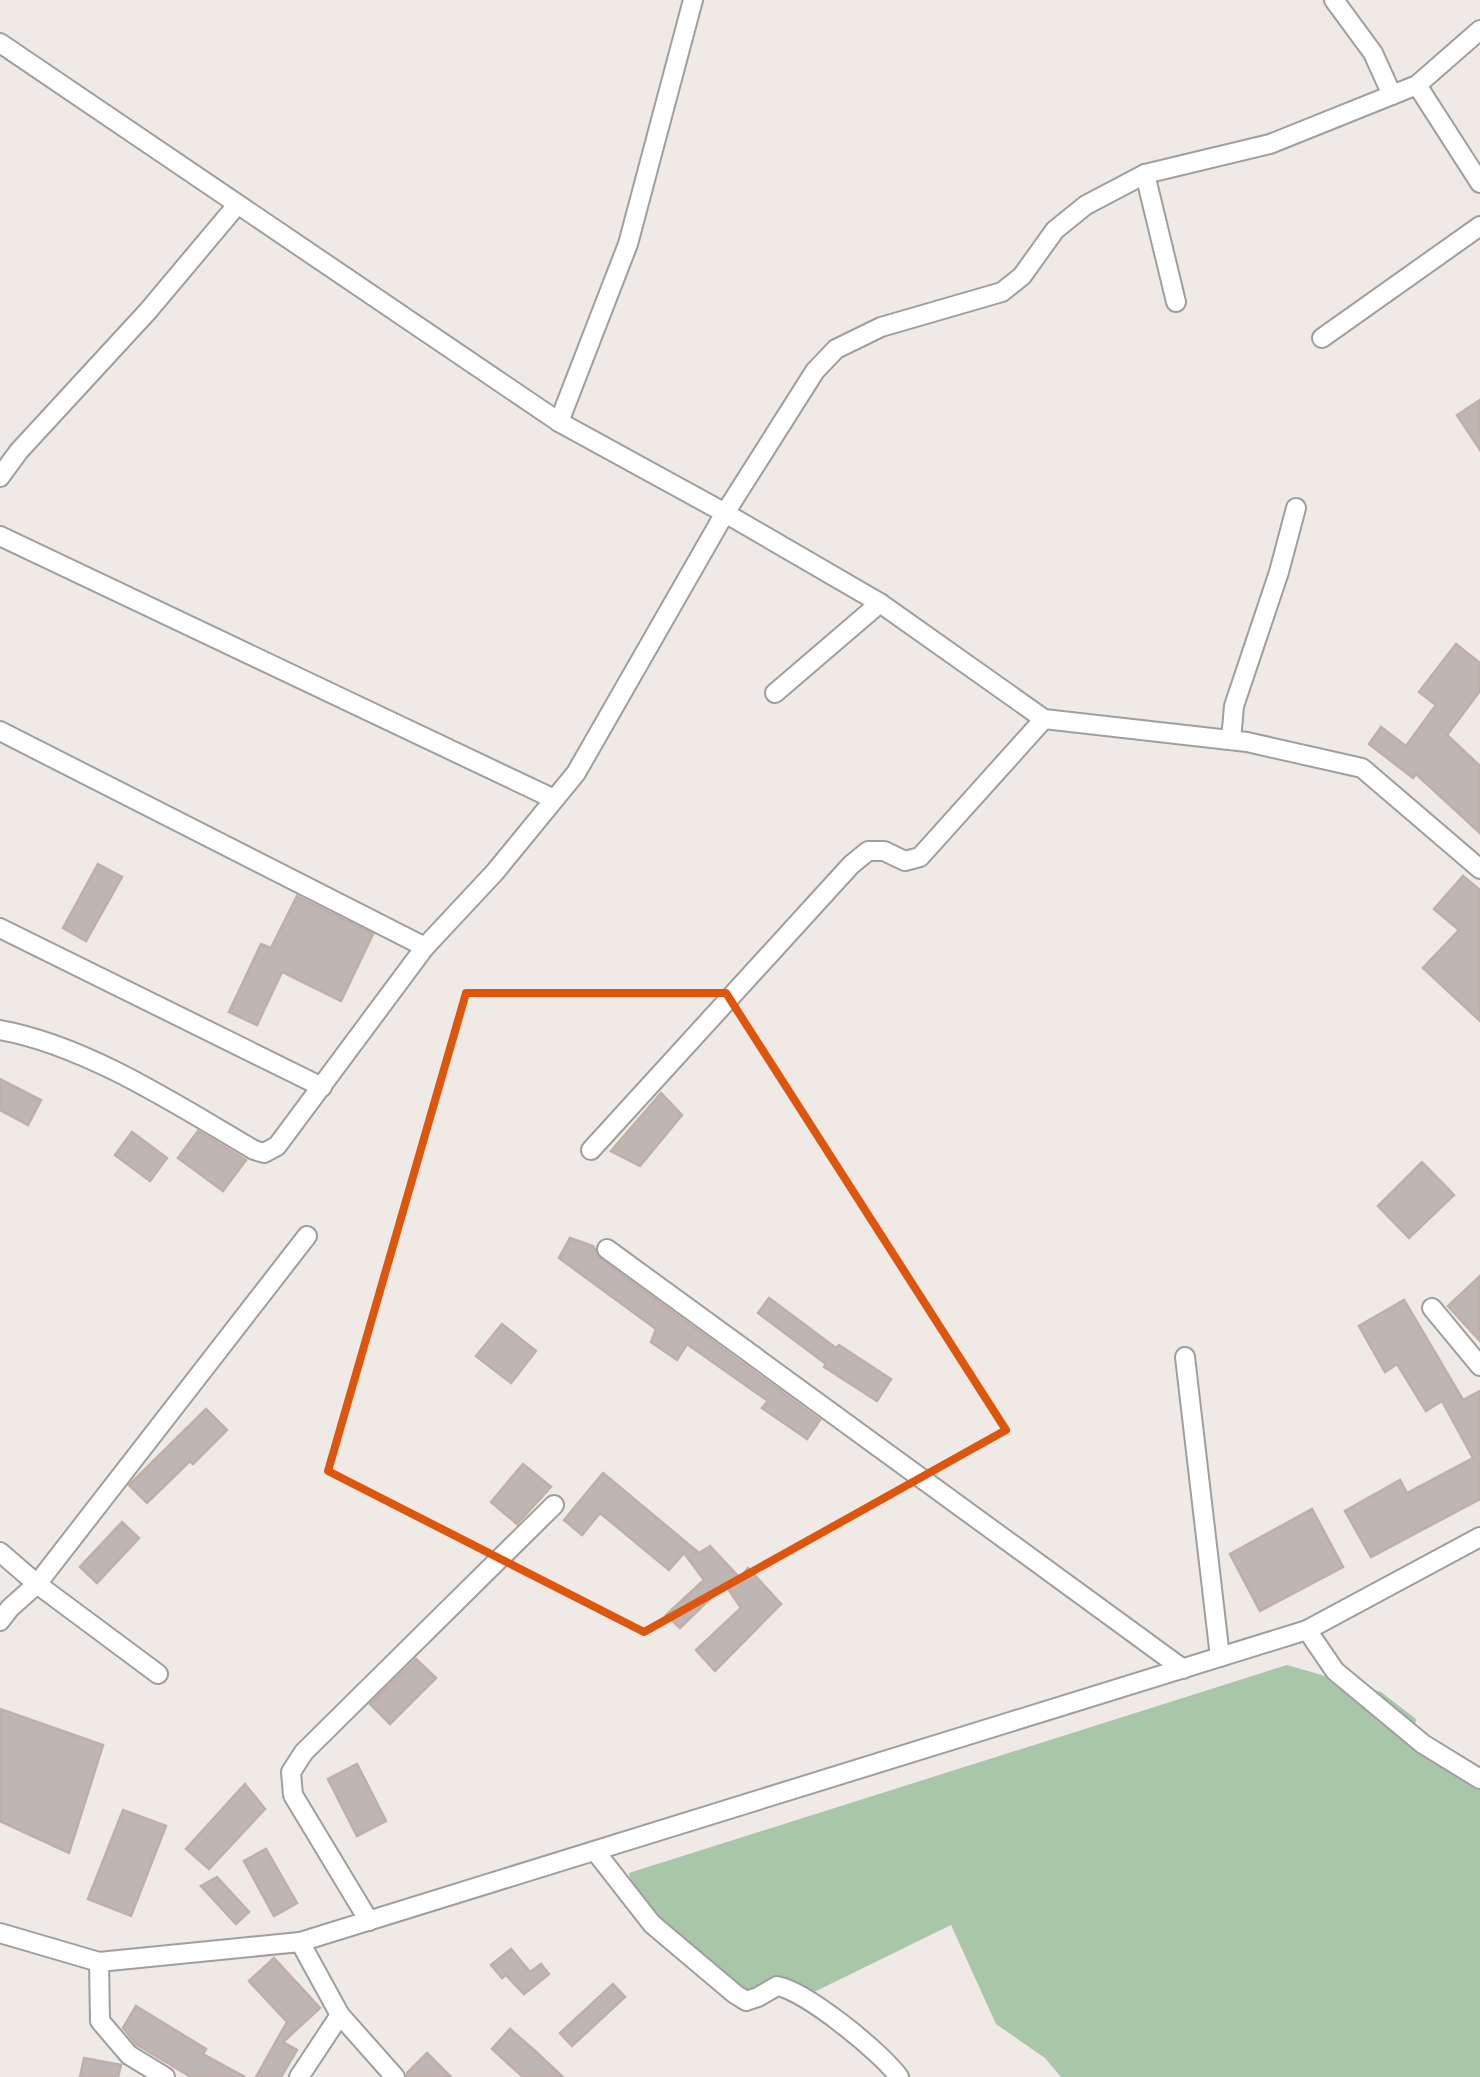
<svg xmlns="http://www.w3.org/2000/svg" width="1480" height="2077" font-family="Roboto,sans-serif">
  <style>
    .cemetery { fill: #a8c6a8 }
    .building { fill: #bfb5b2; stroke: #bfafa8; stroke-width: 2.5 }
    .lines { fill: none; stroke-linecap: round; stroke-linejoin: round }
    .minor-casing { stroke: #9f9f9f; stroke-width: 22 }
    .minor { stroke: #fff; stroke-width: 18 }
    .marked { fill: none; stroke: #de560d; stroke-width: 8; stroke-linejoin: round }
  </style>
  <rect width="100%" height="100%" fill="#efeae5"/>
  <!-- cemetery -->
  <path class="cemetery" d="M1287,1665L1381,1692L1416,1719L1413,1736L1480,1777V2077H1061L1045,2058L996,2024L951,1925L806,1996H749L637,1902L629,1873Z"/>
  <!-- building -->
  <g class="building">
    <path d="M1480,400V450L1457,415Z"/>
    <path d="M1456,644L1480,663V691L1447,735L1480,766V833L1416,774L1413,778L1369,744L1381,727L1406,746L1436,705L1419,692Z"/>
    <path d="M98,864L122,877L86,941L63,928Z"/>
    <path d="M1463,876L1480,890V1021L1423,968L1459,930L1434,909Z"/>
    <path d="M297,896L373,934L341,1001L282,972L257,1025L229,1012L261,944L271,948Z"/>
    <path d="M0,1079L41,1100L28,1125L0,1110Z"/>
    <path d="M661,1093L682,1115L640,1166L611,1151Z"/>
    <path d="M198,1131L246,1160L223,1191L178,1158Z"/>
    <path d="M132,1132L167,1158L150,1181L115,1155Z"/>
    <path d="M1422,1162L1454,1195L1409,1238L1378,1206Z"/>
    <path d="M570,1238L593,1246L600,1259L820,1420L807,1439L762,1408L768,1401L687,1344L677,1360L651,1342L656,1329L559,1258Z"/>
    <path d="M1480,1276V1341L1448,1306Z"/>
    <path d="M769,1298L836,1348L839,1345L891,1379L877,1401L824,1367L826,1364L758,1313Z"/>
    <path d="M1404,1300L1463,1400L1480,1391V1499L1371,1557L1345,1511L1400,1480L1407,1493L1473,1458L1442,1401L1426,1411L1397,1364L1385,1372L1359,1326Z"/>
    <path d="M502,1324L536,1351L511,1383L476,1356Z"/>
    <path d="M206,1409L227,1430L193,1464L190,1461L147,1503L129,1485Z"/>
    <path d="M523,1464L551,1487L517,1524L491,1502Z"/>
    <path d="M603,1473L699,1553L710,1546L740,1578L748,1568L781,1604L715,1671L696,1650L741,1608L725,1584L680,1628L666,1615L704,1580L684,1553L669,1570L600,1513L582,1535L564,1520Z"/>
    <path d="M1312,1509L1343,1567L1260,1611L1230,1554Z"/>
    <path d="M122,1522L139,1538L97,1583L80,1567Z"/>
    <path d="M416,1659L436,1678L390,1724L370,1704Z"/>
    <path d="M0,1709L103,1745L69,1853L0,1821Z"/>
    <path d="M357,1764L386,1821L357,1836L328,1779Z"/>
    <path d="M245,1784L265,1809L209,1869L186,1849Z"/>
    <path d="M123,1810L166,1826L131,1916L88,1899Z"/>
    <path d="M266,1849L297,1903L274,1916L244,1861Z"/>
    <path d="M217,1877L249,1912L236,1924L201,1886Z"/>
    <path d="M511,1949L530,1972L541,1964L549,1974L524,1994L506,1975L502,1978L491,1965Z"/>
    <path d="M274,1958L320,2008L283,2042L297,2050L281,2077H256L287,2022L249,1981Z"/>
    <path d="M613,1984L625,1997L572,2046L560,2033Z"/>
    <path d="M136,2006L206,2049L203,2054L245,2077H191L136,2044L123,2028Z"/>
    <path d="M510,2029L534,2050L563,2077H523L492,2049Z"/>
    <path d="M427,2053L451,2077H407V2073Z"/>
    <path d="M84,2058L121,2065L118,2077H80Z"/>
  </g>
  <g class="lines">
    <!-- minor casing -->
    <g class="minor-casing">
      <g id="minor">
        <path d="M1334,0L1373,53L1392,95"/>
        <path d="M0,43L559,422L725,513L880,603L1044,719L1247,742L1362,768L1480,869"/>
        <path d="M1417,85L1480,183"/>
        <path d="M1145,174L1176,302"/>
        <path d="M1322,338L1480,226"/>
        <path d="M559,422L628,244L693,0"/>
        <path d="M0,477L19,451L148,311L237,205"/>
        <path d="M0,536L554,799"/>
        <path d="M775,693L880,603"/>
        <path d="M0,731L425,947"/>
        <path d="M1231,740L1234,706L1279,572L1296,508"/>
        <path d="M0,928L322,1087"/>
        <path d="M0,1030C86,1045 179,1106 254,1150L264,1153L277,1146L425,947L495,872L576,773L725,513L815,371L836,349L881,327L1002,292L1022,276L1055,230L1086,205L1145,174L1270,144L1417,85L1480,30"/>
        <path d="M591,1150L851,865L868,851H884L905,861L920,857L1044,719"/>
        <path d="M607,1249L1183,1669"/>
        <path d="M1432,1308L1480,1366"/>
        <path d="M1185,1357L1220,1657"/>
        <path d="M0,1552L37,1584L158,1674"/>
        <path d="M0,1621L10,1608L37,1584L307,1236"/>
        <path d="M1307,1630L1335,1671L1423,1744L1480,1779"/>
        <path d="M595,1851L652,1924L735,1994L746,2001L758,1997L777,1986C806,1991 881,2052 899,2077"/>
        <path d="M369,1921L293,1795L291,1772L304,1752L554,1505"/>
        <path d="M0,1933L99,1962L300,1942L1307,1630L1480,1537"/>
        <path d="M300,1942L340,2015L395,2077"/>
        <path d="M99,1962L100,2021L129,2055L165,2077"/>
        <path d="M299,2077L340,2015"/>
      </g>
    </g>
    <!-- minor -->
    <use href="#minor" class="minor"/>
  </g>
  <!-- marked area -->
  <path class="marked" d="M466,993H726L1006,1430L644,1632L328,1471Z"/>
</svg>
